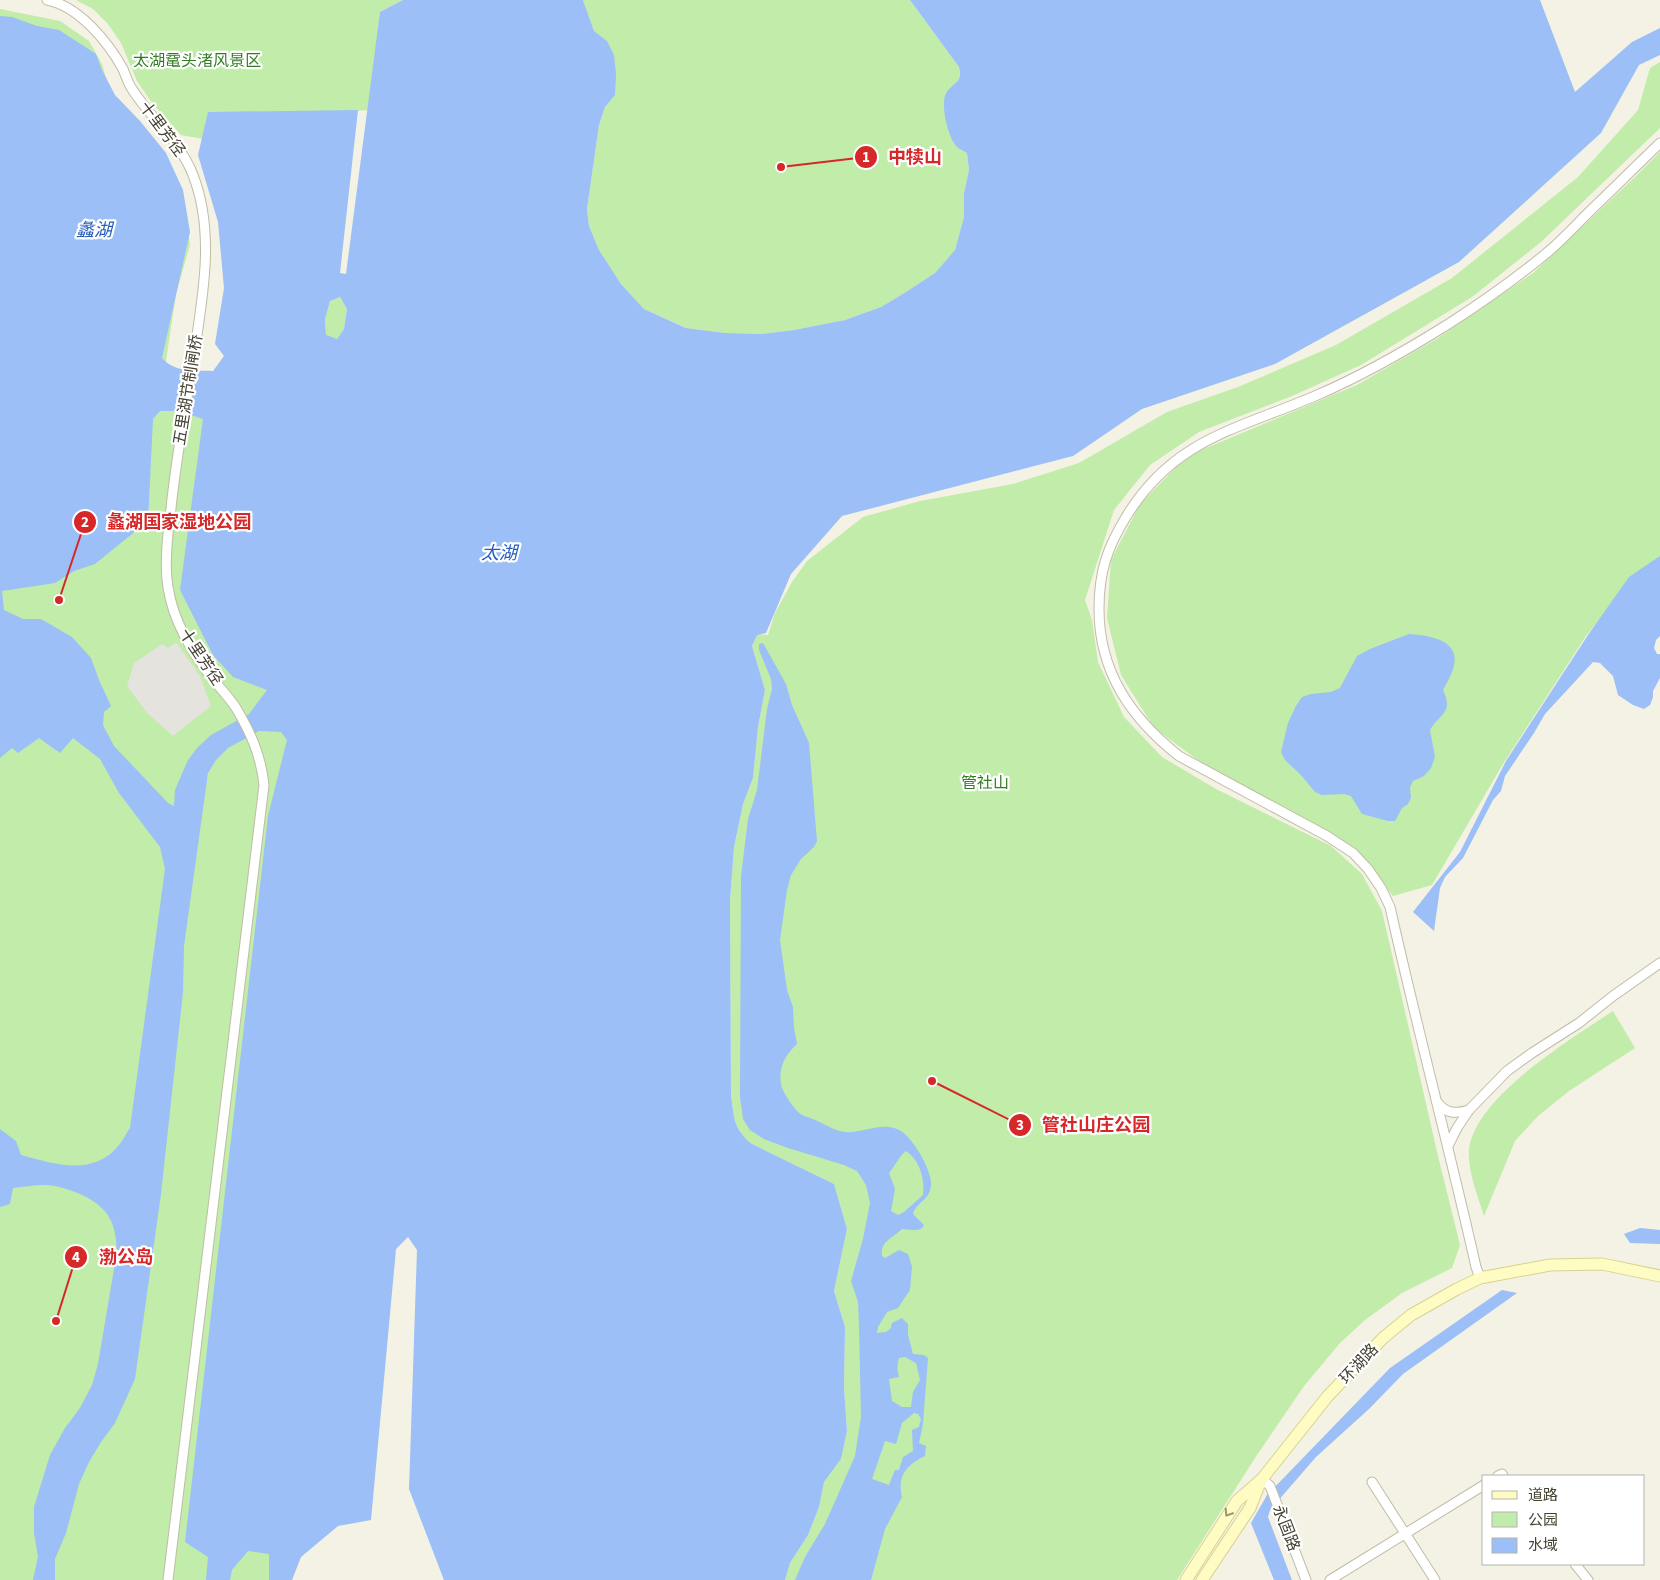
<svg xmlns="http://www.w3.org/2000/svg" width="1660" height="1580" font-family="'Source Sans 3','Noto Sans SC',sans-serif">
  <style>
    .green { fill: #c1eca9 }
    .parking { fill: #e4e3dd }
    .water { fill: #9bbff6; fill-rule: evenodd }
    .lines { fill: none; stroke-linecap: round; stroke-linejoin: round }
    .street-casing { stroke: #c0bca6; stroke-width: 11 }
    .secondary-casing { stroke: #d7d390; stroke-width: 13 }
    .street { stroke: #fff; stroke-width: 9 }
    .secondary { stroke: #fffcc3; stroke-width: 11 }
    .oneway { stroke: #9a9674 }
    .labels { text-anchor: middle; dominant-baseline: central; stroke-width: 4.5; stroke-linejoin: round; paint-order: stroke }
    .park-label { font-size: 16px; fill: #327d22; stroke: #fff }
    .street-label { font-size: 16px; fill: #474334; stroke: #fff }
    .water-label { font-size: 18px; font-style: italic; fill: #245dbc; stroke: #fff }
    .leader { fill: none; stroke: #d62828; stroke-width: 2 }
    .callout-dot { fill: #d62828; stroke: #fff; stroke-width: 2 }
    .mark-label { font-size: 15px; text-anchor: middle; font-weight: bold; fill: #fff }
    .callout-label { font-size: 18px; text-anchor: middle; font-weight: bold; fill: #d62828; stroke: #fff; stroke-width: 4.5; stroke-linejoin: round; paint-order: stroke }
  </style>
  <rect width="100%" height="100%" fill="#f4f2e4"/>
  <!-- green -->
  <g class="green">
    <path d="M76,0H403L380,12L370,110L215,119L209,140L181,135L152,103L137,81L121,43L108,24L93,9Z"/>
    <path d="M583,0H910L959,67C962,81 955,85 945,94L956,146L967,153L969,170L964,193V217L955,250L935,273L906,292L881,307L845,320L794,330L762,334L725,333L687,328L644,309L621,284L599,250L589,226L587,209L599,125L605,107L615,95L607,41L594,31Z"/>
    <path d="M0,9L60,21L89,41L102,64L110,92L185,210L190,245L176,294L159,408L212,411L271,687L272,704L217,738L175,824L76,733L117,772L166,847L171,873L136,1132L124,1154L90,1170L42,1172L0,1146Z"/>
    <path d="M1660,62V128L1541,242L1472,297L1361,365L1292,396L1199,432L1150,465L1114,510L1085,600L1092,620L1098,662L1124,717L1162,757L1216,789L1331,846L1362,874L1382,911L1438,1156L1460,1245L1452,1268L1402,1293L1365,1320L1340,1343L1304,1386L1257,1455L1177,1580H785L790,1563L808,1535L819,1507L824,1482L841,1459L847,1431L844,1388L845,1327L834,1291L847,1229L834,1184L752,1144C733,1129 734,1118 731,1095L730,901L734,847L743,804L753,778L758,727L765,690L752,646L757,634L768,635L775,613L792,582L807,561L863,517L920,501L1013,484L1079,463L1167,412L1238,387L1336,345L1452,278L1578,177L1638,110L1650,68Z"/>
    <path d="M1660,152V559L1630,581L1586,636L1503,764L1432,885L1393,896L1354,848L1315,824L1202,763L1154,728L1121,675L1107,618L1111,560L1140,504L1187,456L1357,385L1438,338L1533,273L1635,177Z"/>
    <path d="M340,297L347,309L344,329L337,339L326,336L325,318L330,301Z"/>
    <path d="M259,725H283L297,741L273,1550L275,1580H50L53,1553L90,1452L179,930L211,757Z"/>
    <path d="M1613,1011L1635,1048L1569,1091L1538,1116L1515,1141L1484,1216C1478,1197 1467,1169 1469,1149C1476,1096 1571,1039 1613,1011Z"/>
    <path d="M16,1184H71L99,1195L121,1226L99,1387L38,1580H0V1192Z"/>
  </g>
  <!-- parking -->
  <path class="parking" d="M176,642L200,676L211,706L173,736L147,713L127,686L134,663L162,644L168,648Z"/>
  <!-- water -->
  <g class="water">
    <path d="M403,0H583L594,31L607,41L614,55L616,74L615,95L605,107L599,125L587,209L589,226L599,250L621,284L644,309L686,328L725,333L762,334L794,330L845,320L881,307L906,292L935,273L955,250L964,217V193L969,170L967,153C964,151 959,149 957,147C948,138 940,104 946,93C953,82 963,84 959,67L910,0H1540L1575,92L1632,42L1660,28V55L1639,65L1601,133L1459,262L1275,364L1142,409L1073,456L842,516L791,574L766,633L757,635L752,646L765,690L758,727L753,778L743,804L734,847L730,901L731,1095C734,1117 733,1129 752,1144L834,1184L847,1229L834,1291L845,1327L844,1388L847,1431L841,1459L824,1482L819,1507L808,1535L790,1563L785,1580H444L409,1489L417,1250L408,1237L396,1249L371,1520L338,1526L301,1557L292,1580H269V1554L248,1551L232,1570L230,1580H206L208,1557L185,1542L268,816L287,740L281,732L259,731L228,748L216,760L208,773L184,946L183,992L161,1194L135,1379L115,1423L101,1442L89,1462L79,1484L66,1533L55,1559V1580H33L38,1557L34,1533V1507L50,1455L65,1428L80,1408L92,1385L98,1364L117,1251C116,1238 115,1225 107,1214C97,1198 63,1185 44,1185C34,1185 23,1187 13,1188L10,1204L0,1207V1129L16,1141L21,1155C53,1164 94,1177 119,1145C123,1140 126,1134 130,1128L165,869L160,847L119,793L100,759L73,738L60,753L39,738L18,753L12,748L0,758V16L12,17L37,26L59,30L96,54L102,70L115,95L140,121L166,153L183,190L190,232L162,358C175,373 195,370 213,371L224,356L215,344L224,288L218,222L198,155L208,112L358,110L340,273L346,274L380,12ZM340,297L347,309L344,329L337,339L326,335L325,319L330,301ZM160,411H179L203,419L180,590L213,655L233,677L267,690L249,714L211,735L197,748L188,760L175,790L174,806L168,803L114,746L103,725L104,712L111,706L99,680L91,658L72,637L41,619H23L4,610L2,591L55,583L74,571L95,564L148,521L153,419Z"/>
    <path d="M1660,556V636L1656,640L1654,648L1657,654H1660V678L1653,691V697L1650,705L1644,709L1633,705L1618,695L1613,676L1600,663L1593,662L1545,714L1534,733L1505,776L1501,791L1493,800L1463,858L1445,877L1440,888L1434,931L1413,912L1460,852L1506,761L1588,635L1629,577Z"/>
    <path d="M1409,634C1426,635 1460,639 1454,665C1453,673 1447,682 1443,690C1454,713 1440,713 1430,730L1435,757L1431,768L1424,776L1413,781L1410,787L1411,798L1408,804L1402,808L1395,821H1388L1362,814L1351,796L1344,794L1322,795L1315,792L1301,775L1285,760L1281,752L1288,723L1296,706L1302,697L1311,694L1331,692L1340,688L1357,656L1370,649Z"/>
    <path d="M763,643L786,684L792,705L809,743L817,841L814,847L801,859L791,875L787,890L780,940L787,990L793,1007L794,1028L797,1044C784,1056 777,1070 782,1088C786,1097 792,1106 799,1113C803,1116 808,1117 813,1119C826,1124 837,1134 852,1132C867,1131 882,1123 897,1129C911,1134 930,1167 931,1182C932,1200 916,1202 913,1214L924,1225C921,1233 910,1229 902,1229C893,1238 880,1241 882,1256L885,1258L899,1250L908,1254L912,1267L910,1290L898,1308L887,1312L878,1327L877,1333L886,1332L891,1328L892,1323L902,1318L908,1324V1335L913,1354L924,1355L928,1358L923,1424L919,1443L926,1446L925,1456C906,1465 897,1476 902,1497L885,1529L871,1580H795L805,1557L825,1524L855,1456L861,1417L859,1326L858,1302L851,1281L863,1239L870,1203L866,1185L857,1171L844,1165L788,1148L764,1139L750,1130L743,1119L740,1097L741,876L748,819L757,790L767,709L772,689L771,679L759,650V644ZM906,1151C920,1160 925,1180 923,1195L904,1212L898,1215L891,1211L895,1189L889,1173C895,1166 900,1155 906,1151ZM905,1357L916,1363L920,1380L913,1392L911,1407H902L892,1401L889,1379L899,1377C897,1370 897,1365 899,1358ZM914,1413L918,1414L921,1419L919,1427L912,1430L913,1451L903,1457L899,1470H895L889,1485L872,1479L885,1441L896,1444L902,1423Z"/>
    <path d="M1640,1228L1660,1230V1244L1630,1243L1624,1234Z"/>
    <path d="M1502,1290L1517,1293L1403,1374L1369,1409L1316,1457L1270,1510L1268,1517L1292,1580H1274L1251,1523L1267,1495L1390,1368Z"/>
  </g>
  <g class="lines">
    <!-- street casing -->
    <g class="street-casing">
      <g id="street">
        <path d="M47,0C79,6 108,42 123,69C126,76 128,83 132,89C151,119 180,141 193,175C216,234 202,300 193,361C185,410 176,459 171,508C168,532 164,563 168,587C173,621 191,650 211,677C219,687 229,697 236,708C251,733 261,756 264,785L168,1580"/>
        <path d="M1437,1102C1446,1114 1456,1114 1469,1110"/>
        <path d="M1448,1146L1457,1128L1469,1110L1507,1071L1532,1053L1579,1023L1613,996L1660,963"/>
        <path d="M1480,1278L1476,1267C1449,1147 1417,1028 1390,907L1381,888L1368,869L1353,853L1327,836L1179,756C1131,718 1099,672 1099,609C1099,572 1107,548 1126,517C1173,439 1238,429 1315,396C1362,376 1407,350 1450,323C1484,301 1518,277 1549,251C1563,239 1576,225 1589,212C1613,189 1636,166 1660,143"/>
        <path d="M1498,1476L1502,1474L1503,1476"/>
        <path d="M1262,1479L1270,1486L1306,1580"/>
        <path d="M1372,1482L1435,1580"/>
        <path d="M1575,1564L1588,1580"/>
        <path d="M1330,1580L1484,1485"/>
      </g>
    </g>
    <!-- secondary casing -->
    <g class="secondary-casing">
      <g id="secondary">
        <path d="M1186,1580L1237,1501L1262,1479L1327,1397L1383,1338L1411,1315L1457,1289L1480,1278L1550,1265L1602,1264L1660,1276"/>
        <path d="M1202,1580L1250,1508L1261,1480"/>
      </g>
    </g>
    <!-- street -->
    <use href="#street" class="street"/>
    <!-- secondary -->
    <use href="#secondary" class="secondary"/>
  </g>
  <!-- one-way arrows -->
  <defs><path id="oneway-chevron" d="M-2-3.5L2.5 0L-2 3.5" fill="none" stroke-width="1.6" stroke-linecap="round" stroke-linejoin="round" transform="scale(1.25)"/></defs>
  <use class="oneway" href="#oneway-chevron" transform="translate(1228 1513) rotate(123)"/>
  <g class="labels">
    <!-- park labels -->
    <g class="park-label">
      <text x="197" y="61">太湖鼋头渚风景区</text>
      <text x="985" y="783">管社山</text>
    </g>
    <!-- street labels -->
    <g class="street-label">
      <text transform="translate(162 129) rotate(53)">十里芳径</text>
      <text transform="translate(188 390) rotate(-81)">五里湖节制闸桥</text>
      <text transform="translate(201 657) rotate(56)">十里芳径</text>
      <text transform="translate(1359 1364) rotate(-47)">环湖路</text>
      <text transform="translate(1286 1528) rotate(69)">永固路</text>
    </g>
    <!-- water labels -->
    <g class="water-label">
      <text x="94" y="230">蠡湖</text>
      <text x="499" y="553">太湖</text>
    </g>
  </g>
  <!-- callouts -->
  <path class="leader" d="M781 167L866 157M59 600L85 522M932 1081L1020 1125M56 1321L76 1257"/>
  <g class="callout-dot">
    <circle cx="781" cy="167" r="5"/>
    <circle cx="59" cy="600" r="5"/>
    <circle cx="932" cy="1081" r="5"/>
    <circle cx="56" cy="1321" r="5"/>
    <circle cx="866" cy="157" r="12"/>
    <circle cx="85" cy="522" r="12"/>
    <circle cx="1020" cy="1125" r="12"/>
    <circle cx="76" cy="1257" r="12"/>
  </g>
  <g class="mark-label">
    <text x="866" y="162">1</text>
    <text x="85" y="527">2</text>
    <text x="1020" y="1130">3</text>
    <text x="76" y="1262">4</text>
  </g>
  <g class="callout-label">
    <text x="915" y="163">中犊山</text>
    <text x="179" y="528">蠡湖国家湿地公园</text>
    <text x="1096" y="1131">管社山庄公园</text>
    <text x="126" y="1263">渤公岛</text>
  </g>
  <!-- legend -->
  <rect x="1482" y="1475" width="162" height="90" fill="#ffffff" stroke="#b5b4ae"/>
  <rect x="1492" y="1491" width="25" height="8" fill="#fffcc3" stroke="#b5b4ae"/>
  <text x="1528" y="1500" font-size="15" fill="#474334">道路</text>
  <rect x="1492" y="1512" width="25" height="15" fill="#c1eca9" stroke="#b5b4ae"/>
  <text x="1528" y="1525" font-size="15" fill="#474334">公园</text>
  <rect x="1492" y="1538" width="25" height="15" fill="#9bbff6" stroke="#b5b4ae"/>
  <text x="1528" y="1550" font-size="15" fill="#474334">水域</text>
</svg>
